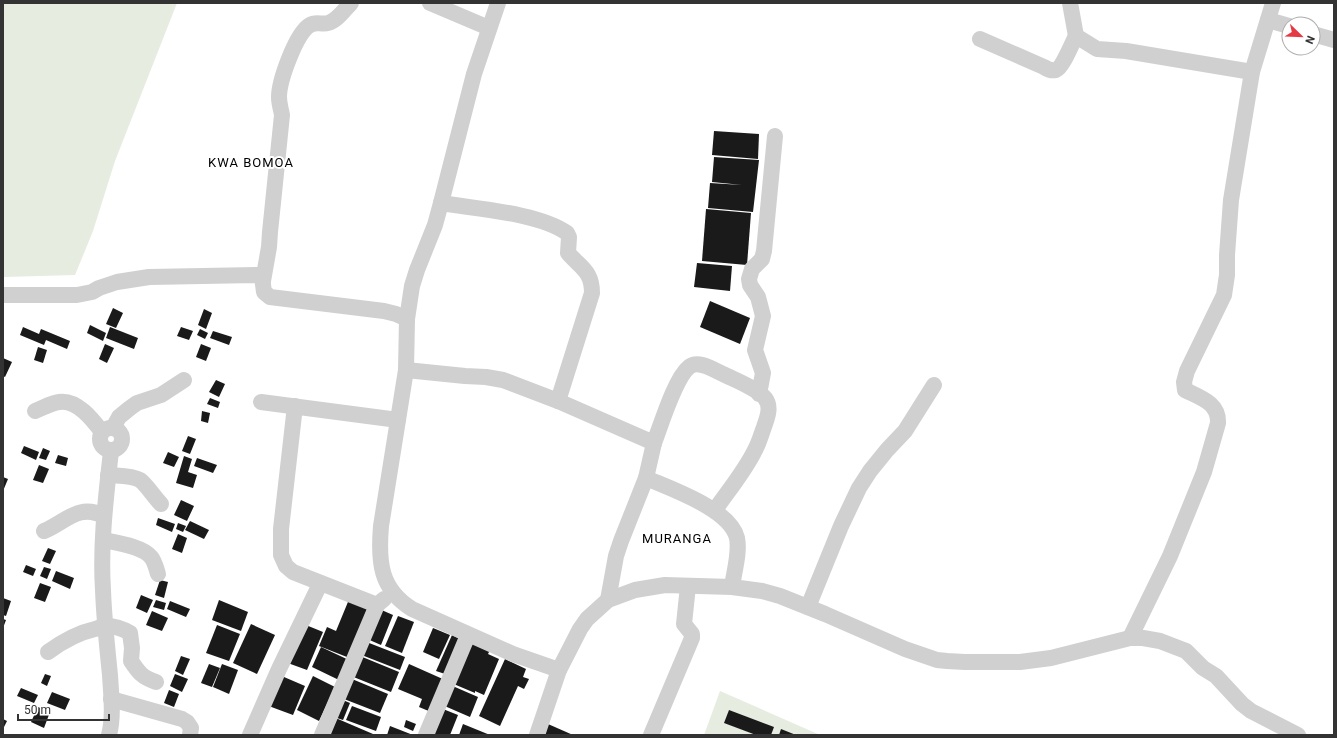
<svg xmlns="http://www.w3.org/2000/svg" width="1337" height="738" font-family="Roboto,sans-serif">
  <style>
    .green { fill: #e6ecdf }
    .building { fill: #1a1a1a }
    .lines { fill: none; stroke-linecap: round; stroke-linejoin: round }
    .minor { stroke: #d0d0d0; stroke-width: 16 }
    .labels { text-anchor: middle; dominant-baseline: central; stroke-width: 4; stroke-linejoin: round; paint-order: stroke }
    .neighbourhood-label { font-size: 13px; letter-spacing: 1px; fill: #000; stroke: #fff }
  </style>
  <rect width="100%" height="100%" fill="#fff"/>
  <!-- green -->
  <g class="green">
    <path d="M3,3H177L115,161L93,231L75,275L3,277Z"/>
    <path d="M720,691L820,735H704Z"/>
  </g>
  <!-- building -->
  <g class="building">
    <path d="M714,131L759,134L758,159L712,155Z"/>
    <path d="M714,157L759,160L753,212L708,208L710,183L742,185L712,182Z"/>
    <path d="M706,209L751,213L747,265L702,261Z"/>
    <path d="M697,263L732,266L730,291L694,287Z"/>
    <path d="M710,301L750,318L740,344L700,327Z"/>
    <path d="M113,308L123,313L116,328L106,324Z"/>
    <path d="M204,309L212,313L206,329L198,325Z"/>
    <path d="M90,325L106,333L103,341L87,333Z"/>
    <path d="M23,327L39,334L41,329L70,341L67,349L46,340L44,345L20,335Z"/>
    <path d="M110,327L138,338L134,349L106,338Z"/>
    <path d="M181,327L193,331L189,340L177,336Z"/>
    <path d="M200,329L208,333L205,339L197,335Z"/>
    <path d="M213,331L232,337L229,345L210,338Z"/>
    <path d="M105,344L114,348L107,363L99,359Z"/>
    <path d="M201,344L211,348L206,361L196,357Z"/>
    <path d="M38,347L47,350L43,363L34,360Z"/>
    <path d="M3,358L12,362L5,377L3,376Z"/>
    <path d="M216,380L225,384L219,397L209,392Z"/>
    <path d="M210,398L220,402L218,408L207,404Z"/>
    <path d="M202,411L210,413L208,423L201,421Z"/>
    <path d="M188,436L196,439L190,454L182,451Z"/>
    <path d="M24,446L39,452L36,460L21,453Z"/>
    <path d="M43,448L50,451L46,460L39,458Z"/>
    <path d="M168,452L179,457L174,467L163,463Z"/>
    <path d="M58,455L68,458L66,466L55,463Z"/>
    <path d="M184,456L192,459L188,472L197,475L193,488L176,483Z"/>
    <path d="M197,458L217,465L213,473L194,466Z"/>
    <path d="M39,465L49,469L43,483L33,480Z"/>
    <path d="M3,477L8,479L3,491Z"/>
    <path d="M181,500L194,506L187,521L174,515Z"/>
    <path d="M158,518L175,524L172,532L156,525Z"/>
    <path d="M190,521L209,530L204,539L185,530Z"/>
    <path d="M178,523L186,526L183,532L176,529Z"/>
    <path d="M178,534L187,538L182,553L172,549Z"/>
    <path d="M48,548L56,551L50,564L42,561Z"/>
    <path d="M26,565L36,569L33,576L23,572Z"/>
    <path d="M44,567L51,569L47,579L40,576Z"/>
    <path d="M56,571L74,578L70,589L52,581Z"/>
    <path d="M160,580L168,582L164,598L155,595Z"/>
    <path d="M40,583L51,587L45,602L34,598Z"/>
    <path d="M141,595L153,600L147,613L136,608Z"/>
    <path d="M350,597L373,607L352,659L319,646L327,627L336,631Z"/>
    <path d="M3,598L11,601L6,616L3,615Z"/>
    <path d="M156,600L166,603L164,610L153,607Z"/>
    <path d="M219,600L248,612L241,631L212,620Z"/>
    <path d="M170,601L190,609L186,617L167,609Z"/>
    <path d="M377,608L393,615L381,645L365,638Z"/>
    <path d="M152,611L168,618L162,631L146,625Z"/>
    <path d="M398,616L414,622L402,653L385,646Z"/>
    <path d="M3,619L6,620L3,628Z"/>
    <path d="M301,623L323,632L307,670L285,662Z"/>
    <path d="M251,624L275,635L257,674L233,663Z"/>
    <path d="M217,625L240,634L229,661L206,653Z"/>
    <path d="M433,628L450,635L439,659L423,652Z"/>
    <path d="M452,635L460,639L445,674L436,671Z"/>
    <path d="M364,641L405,657L400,670L359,654Z"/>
    <path d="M466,642L490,650L488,654L499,659L484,695L475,691V693L449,682Z"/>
    <path d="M321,647L351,661L341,681L312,667Z"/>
    <path d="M181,656L190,659L183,675L175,671Z"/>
    <path d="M360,656L399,672L391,692L351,676Z"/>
    <path d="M505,659L526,669L523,677L529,679L524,689L518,686L500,726L479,716Z"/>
    <path d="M209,664L220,668L212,687L201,683Z"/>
    <path d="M222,664L238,670L229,694L213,687Z"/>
    <path d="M409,664L445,680L431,712L419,707L422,699L398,689Z"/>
    <path d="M45,674L51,676L47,686L41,683Z"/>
    <path d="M175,674L188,679L182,692L170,686Z"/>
    <path d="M277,674L305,686L293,715L266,705Z"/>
    <path d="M313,676L335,687L319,721L297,710Z"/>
    <path d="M352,679L388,694L380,713L344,699Z"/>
    <path d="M448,684L478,697L470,717L440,704Z"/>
    <path d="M21,688L38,695L34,703L17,696Z"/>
    <path d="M169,690L179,694L174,707L164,703Z"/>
    <path d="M52,692L70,699L65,710L47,703Z"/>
    <path d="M338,698L350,703L343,720L331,716Z"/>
    <path d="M352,706L381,717L376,731L346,720Z"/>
    <path d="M38,707L50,712L44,728L31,722Z"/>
    <path d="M438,707L458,715L450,735H427Z"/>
    <path d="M729,710L774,727L771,735H756L724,723Z"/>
    <path d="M331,716L373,734L372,735H324Z"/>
    <path d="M3,719L7,721L3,729Z"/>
    <path d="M406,720L416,724L413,731L404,727Z"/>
    <path d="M463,724L490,735H459Z"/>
    <path d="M548,724L573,735H543Z"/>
    <path d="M390,726L413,735H387Z"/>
    <path d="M781,729L796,735H779Z"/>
  </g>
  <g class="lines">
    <!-- minor -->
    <g class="minor">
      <path d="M430,3L489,28"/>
      <path d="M498,3L474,74L441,203L435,225L417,270L412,286L407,319L406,370L381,526C378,562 380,589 412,609L513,654L559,670"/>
      <path d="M1070,3L1076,36L1097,49L1126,51L1252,72"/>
      <path d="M1268,20L1289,26"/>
      <path d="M1313,34L1334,40"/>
      <path d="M980,39L1044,67C1047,69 1052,71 1056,70C1063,67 1072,43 1076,36"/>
      <path d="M441,203C477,209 539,213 567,233L569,237L568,253C581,268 592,271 592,293L558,401"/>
      <path d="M263,281L269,247L270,232L282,115C281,109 279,104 279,97C279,81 296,33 310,25C316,21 322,25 328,23C337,21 345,9 351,3"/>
      <path d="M3,295H77L92,292L99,288L117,282L149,277L257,275L262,277L264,292L270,297L384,311L396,314L407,319"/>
      <path d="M406,370L465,376L486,377L503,380L558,401L654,443C661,425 675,378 689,367C698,359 714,370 723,374C735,380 756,388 765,398C772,407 767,418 764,427C761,435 759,443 755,450C745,471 728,491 715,510"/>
      <path d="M759,394L763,373L755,350L763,316L758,297L750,285L749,279L752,269L762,259L764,251L775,136"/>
      <path d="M261,402L398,420"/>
      <path d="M295,406L281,529V555L286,566L293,572L377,605"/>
      <path d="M35,411C43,408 51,403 59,402C77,399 93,420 102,432"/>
      <circle cx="111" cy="439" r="11"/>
      <path d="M113,428L119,417L130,408L137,403L161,395L184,380"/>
      <path d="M108,475C118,476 131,475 140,480C146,484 154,497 161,504"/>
      <path d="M646,478C671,489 730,509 737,538C740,553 734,571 732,587"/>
      <path d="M44,531C66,522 78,503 104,516"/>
      <path d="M103,540C117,543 142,546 151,557C155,562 156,568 158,574"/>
      <path d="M608,600L616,556L621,541L646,478L654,443"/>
      <path d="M808,607L841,526L859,488L870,471L887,450L905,431L934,385"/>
      <path d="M1130,638L1170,556L1204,472L1218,423C1219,403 1201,398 1185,390L1184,382L1187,371L1224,295L1227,275V255L1231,200L1252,72L1273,3"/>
      <path d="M48,652C63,641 77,633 95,629C99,628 103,625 107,626C115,626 123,629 130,633L132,648L131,661C139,673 142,677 156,682"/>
      <path d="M111,699L182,719L187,722L191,728L190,735"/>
      <path d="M109,735C114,716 111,694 110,675C107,646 104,618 103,590C100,544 106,497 111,451"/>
      <path d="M250,735L279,669L320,584"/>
      <path d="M322,735L377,605L384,599"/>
      <path d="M426,735L468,635"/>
      <path d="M537,735L559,670L580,629L587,619L608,600L635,590L665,585L732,587L762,591L780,596L825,614L905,649L937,660L947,661L965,662H1020L1051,658L1130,638H1143L1160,641L1186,651L1203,668L1216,676L1242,704L1251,711L1298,735"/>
      <path d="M651,735L692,638V634L684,624L688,586"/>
    </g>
  </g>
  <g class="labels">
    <!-- neighbourhood labels -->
    <g class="neighbourhood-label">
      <text x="251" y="162">KWA BOMOA</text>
      <text x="677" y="538">MURANGA</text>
    </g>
  </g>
  <!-- border -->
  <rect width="1337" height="738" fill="none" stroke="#333333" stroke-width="8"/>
  <!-- north arrow -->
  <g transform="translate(1301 36) rotate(113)"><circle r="19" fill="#ffffff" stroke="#adadad"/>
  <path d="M0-3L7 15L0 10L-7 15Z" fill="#e63946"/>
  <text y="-6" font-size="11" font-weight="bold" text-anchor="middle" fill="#333333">N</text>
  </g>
  <!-- scale -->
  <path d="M18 714v6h91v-6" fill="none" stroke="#333333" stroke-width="2"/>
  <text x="24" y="714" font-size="12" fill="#333333" stroke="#ffffff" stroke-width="3" paint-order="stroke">50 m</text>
</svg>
